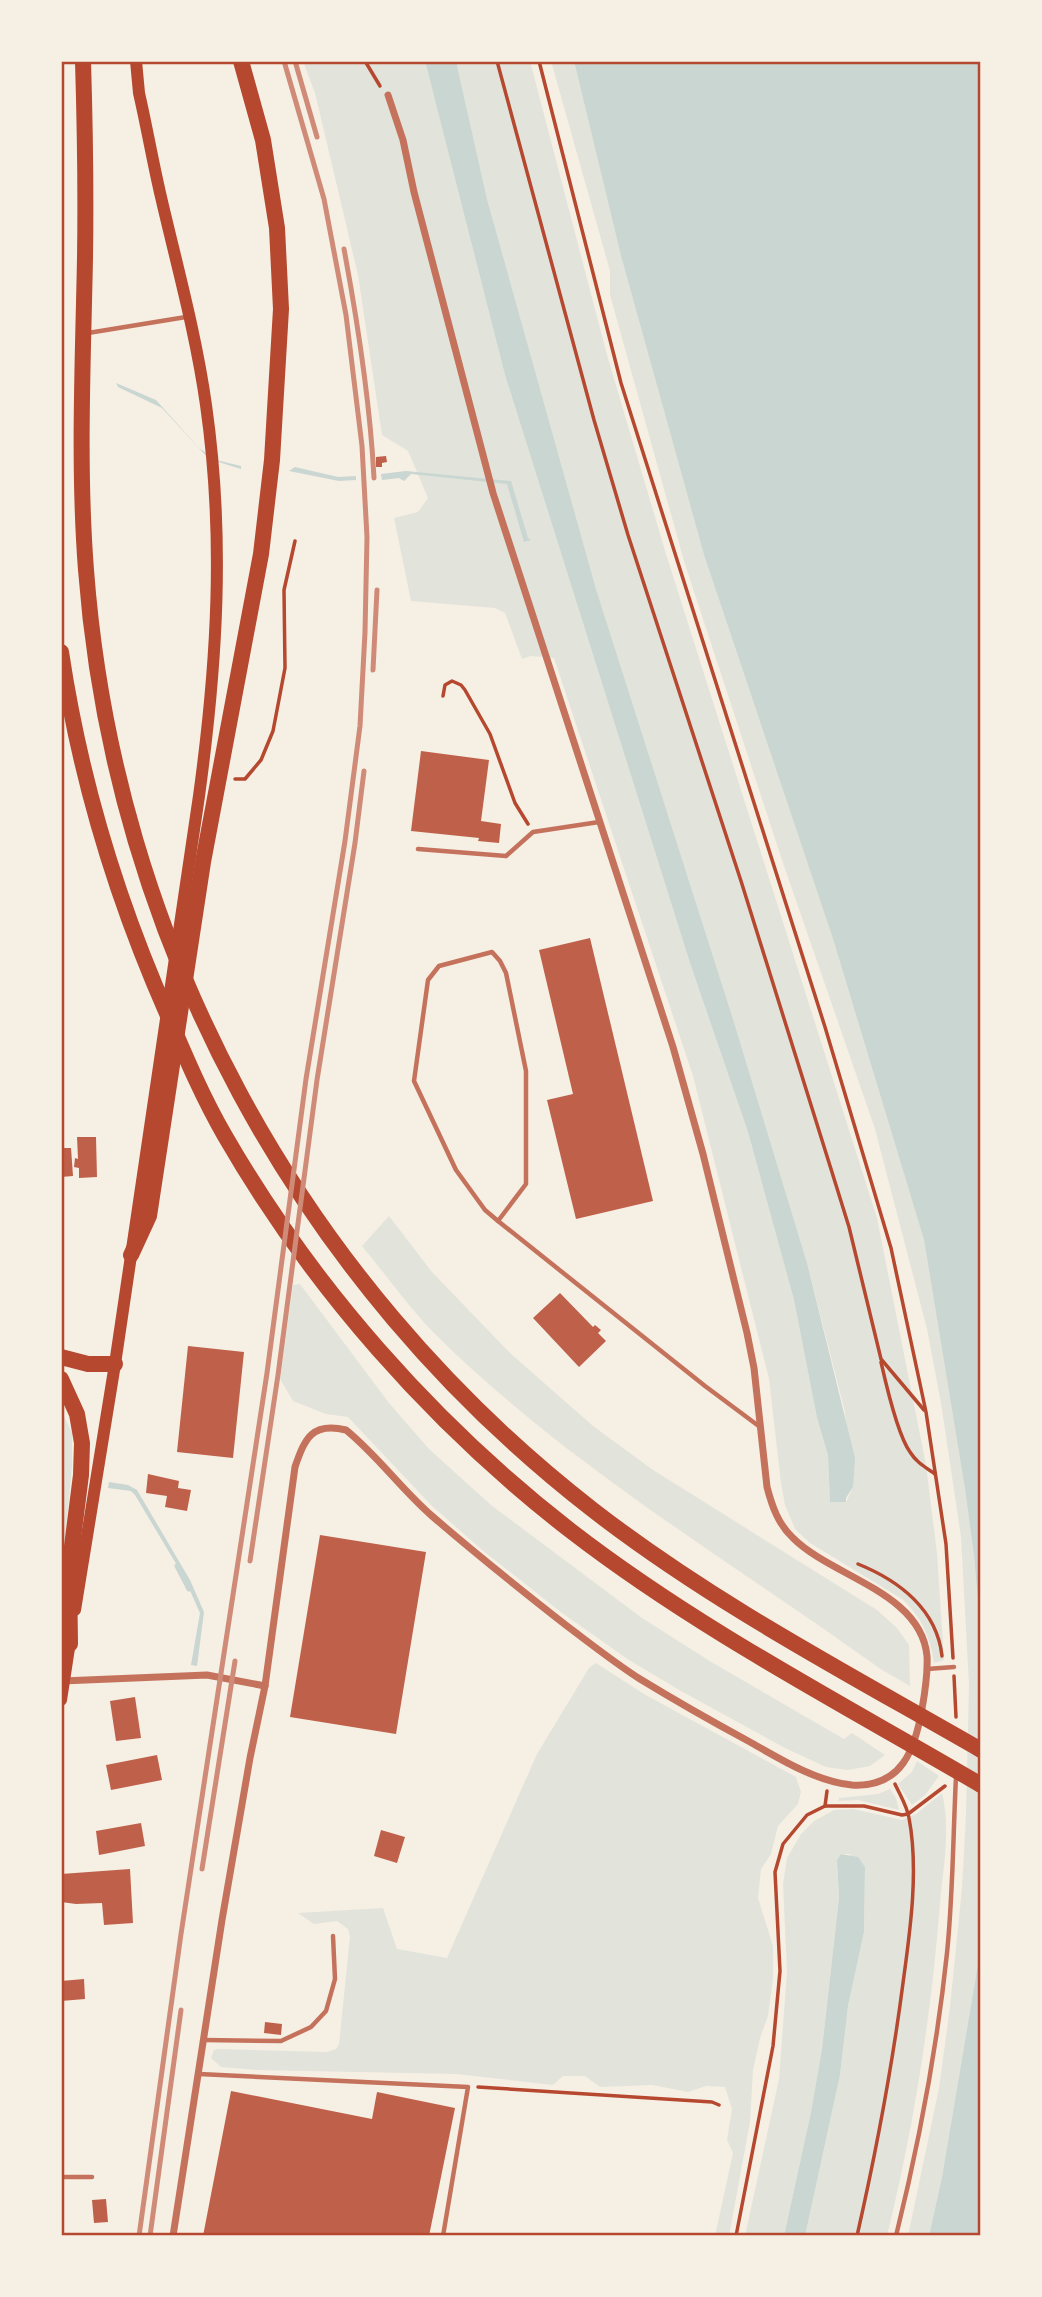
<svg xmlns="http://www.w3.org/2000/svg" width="1042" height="2297" font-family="Manrope,sans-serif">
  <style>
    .green { fill: #e2e4dc }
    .water { fill: #c9d6d2 }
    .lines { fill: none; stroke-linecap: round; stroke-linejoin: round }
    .stream { stroke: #c9d6d2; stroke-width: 5 }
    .building { fill: #bf614a }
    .path { stroke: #b5482f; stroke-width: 3.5 }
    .service { stroke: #c5725c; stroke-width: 4.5 }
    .minor { stroke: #c5725c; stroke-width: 7 }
    .primary { stroke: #b5482f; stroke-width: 12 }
    .motorway { stroke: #b5482f; stroke-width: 16 }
    .rail { stroke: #cf8b77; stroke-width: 5 }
    .neatline { fill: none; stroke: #b5482f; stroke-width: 2.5 }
  </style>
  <rect width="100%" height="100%" fill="#f6efe4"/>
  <!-- green -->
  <g class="green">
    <path d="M303,61H425L505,375L690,963L748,1132L794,1300L817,1418L828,1455L830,1501L846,1502L853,1487L845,1412L807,1263L733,1019L596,589L487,199L456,61H530L607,355L666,554L877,1218L926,1465L937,1553L944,1660L934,1663C930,1636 922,1618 902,1599L810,1543L795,1529L785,1505L781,1483L769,1379L693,1076L554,658L531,656L522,659L505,613L495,608L411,601L394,518L418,512L428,498L408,451L382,435L358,275L315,93Z"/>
    <path d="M551,61H574L621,256L704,555L833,939L924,1240L965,1489L974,1556L981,1634V1946L942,2177L929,2236H908L939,2088L950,2007L962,1888L966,1814L969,1685L961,1537L941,1403L927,1329L875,1129L783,863L684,561L610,295V271Z"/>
    <path d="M389,1216L432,1272L510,1353L593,1426L653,1470L877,1610L897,1628L909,1645L910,1686L882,1670C732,1562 570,1467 437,1336C410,1309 387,1276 362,1246Z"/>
    <path d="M300,1284L389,1403L429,1449L491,1505L642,1618L713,1663L844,1739L852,1733L885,1755L870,1766L848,1770L826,1767L785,1748L681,1691L629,1660L562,1613L481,1549L431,1505L348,1417L326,1414L293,1401L280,1379L293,1285Z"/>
    <path d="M61,1410L72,1433V1466L61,1584Z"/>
    <path d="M596,1663L644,1694L796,1777L801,1792L798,1804L778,1826L771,1854L761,1869L758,1898L773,1946V1979L768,2016L760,2038L753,2070L750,2122L729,2236H715L733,2153L727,2140L732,2109L725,2087L706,2086L688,2092L652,2085L600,2087L585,2076H563L553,2085L456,2074L257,2070L221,2067L211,2058L214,2050L218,2049L327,2052L336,2049L339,2044L350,1937L348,1929L337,1921L314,1924L298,1913L383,1908L397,1949L447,1958L537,1754L589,1668Z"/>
    <path d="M917,1761L939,1776L925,1795L912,1805L898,1784L912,1772Z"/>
    <path d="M890,1789L896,1798L899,1810L858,1800L839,1801V1798L878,1794Z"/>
    <path d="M942,1793C951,1829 943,1868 940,1904C931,2017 914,2126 887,2236H805L840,2075L848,2006L864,1932L865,1867L849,1854H841L837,1860L839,1898L822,2049L811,2112L784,2236H745L779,2079L787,1972L783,1884L787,1858L801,1834L814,1821L834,1810L853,1809L902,1820L916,1814Z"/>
  </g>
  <!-- water -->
  <g class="water">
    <path d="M425,61H456L487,199L596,589L733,1019L807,1263L855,1458L853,1487L846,1498V1502H830L828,1455L817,1418L794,1300L748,1132L690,963L505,375Z"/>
    <path d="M574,61H981V1634L974,1556L965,1489L924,1240L833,939L704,555L621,256Z"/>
    <path d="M116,383L156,400L199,448L216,460L241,466V469L209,459L162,408L118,387Z"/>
    <path d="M295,467L338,477L356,476V480L339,481L289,471Z"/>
    <path d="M406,471L511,481L528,538L531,540L524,542L507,484L411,474L404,481L399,478L382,480L381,474Z"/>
    <path d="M109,1482L128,1485L137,1490L190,1580L204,1612L197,1666L191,1665L200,1613L184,1577L135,1495L131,1491L108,1488Z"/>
    <path d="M841,1854L858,1857L865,1867L864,1932L848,2006L840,2075L805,2236H784L811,2112L822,2049L839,1898L837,1860Z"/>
    <path d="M981,1946V2236H929L942,2177Z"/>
  </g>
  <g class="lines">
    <!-- stream -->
    <path class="stream" d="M177,1566L189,1589"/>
  </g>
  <!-- building -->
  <g class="building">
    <path d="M386,456L387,462L382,463V467H376V457Z"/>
    <path d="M421,751L489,760L481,821L501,824L499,843L478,841L479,838L411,831Z"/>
    <path d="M590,938L653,1201L576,1219L547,1100L573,1094L539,950Z"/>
    <path d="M77,1137H96L97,1177L79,1178V1168L74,1167L75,1158L78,1159Z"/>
    <path d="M61,1148H71L73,1176L61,1177Z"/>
    <path d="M560,1293L593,1327L595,1325L601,1330L598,1333L606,1341L579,1367L533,1318Z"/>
    <path d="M188,1346L244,1352L233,1458L177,1452Z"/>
    <path d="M148,1474L179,1481L178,1488L191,1490L187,1511L165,1507L167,1496L146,1493Z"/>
    <path d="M320,1535L426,1552L396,1734L290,1717Z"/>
    <path d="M135,1697L141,1738L116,1741L110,1701Z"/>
    <path d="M157,1755L162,1780L111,1790L106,1765Z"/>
    <path d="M141,1823L145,1846L99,1855L96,1831Z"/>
    <path d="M381,1830L405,1837L397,1863L374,1856Z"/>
    <path d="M130,1869L133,1923L104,1925L102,1903L76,1904L61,1902V1874Z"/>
    <path d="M84,1979L85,1999L61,2001V1981Z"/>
    <path d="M265,2022L282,2024L281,2035L264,2033Z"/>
    <path d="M231,2091L372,2119L377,2092L455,2108L429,2236H203Z"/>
    <path d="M106,2199L108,2222L94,2223L92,2200Z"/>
  </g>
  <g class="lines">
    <!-- path -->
    <g class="path">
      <path d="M365,61L380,86"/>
      <path d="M497,61L594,420L628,535L741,881L831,1169L849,1227L881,1359L924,1410"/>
      <path d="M539,61L621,383L825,1027L891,1248L926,1412L946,1544L953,1658"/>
      <path d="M443,696L445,685L452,681L461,685L465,690L490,734L515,803L528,824"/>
      <path d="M235,779H245L261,760L273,731L285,668L284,590L295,541"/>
      <path d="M881,1362C886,1384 897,1434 910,1452C916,1462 925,1467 935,1474"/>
      <path d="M858,1564C900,1581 937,1610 942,1656"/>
      <path d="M954,1676L956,1717"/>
      <path d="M825,1806L827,1791"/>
      <path d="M478,2087L712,2102L719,2105"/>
      <path d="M736,2236L773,2046L780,1971L775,1872L783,1844L807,1815L825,1806H864L902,1815L908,1814L945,1786"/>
      <path d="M857,2236C876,2152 892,2068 903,1983C910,1932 919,1870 909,1818C907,1806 900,1795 895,1784"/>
    </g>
    <!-- service -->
    <g class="service">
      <path d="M88,333L186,317"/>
      <path d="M418,849L506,856L533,832L599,822"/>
      <path d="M492,952L500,961L506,973L526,1071V1184L498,1221L485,1210L456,1170L414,1081L428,980L439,966Z"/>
      <path d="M498,1221L705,1386L760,1427"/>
      <path d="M927,1669L954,1667"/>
      <path d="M204,2040L281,2041L311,2027L326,2011L335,1979L333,1936"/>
      <path d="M199,2074L468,2087L443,2236"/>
      <path d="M61,2177H92"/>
      <path d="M896,2236C919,2143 937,2048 947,1953C953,1895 953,1836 956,1777"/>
    </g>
    <!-- minor -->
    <g class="minor">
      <path d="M62,1681L207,1675L265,1686"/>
      <path d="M173,2236L222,1920L250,1758L265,1686L295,1467C305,1438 312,1422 346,1430C377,1455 401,1489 432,1516C476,1554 521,1590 567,1626C591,1644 615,1663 640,1679C676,1701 713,1722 750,1742C780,1759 817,1782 852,1785C902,1788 915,1749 922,1709C925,1692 928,1674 927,1656C921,1592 832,1577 793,1538C778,1524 772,1506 767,1487L754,1368L747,1333L703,1154L673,1047L493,493L414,192L403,140L388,95"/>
    </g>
    <!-- primary -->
    <g class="primary">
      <path d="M75,1610L115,1364L199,796C217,664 225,538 206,405C196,334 177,266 161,197C153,163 147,128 139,93L136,61"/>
      <path d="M61,1700L71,1635"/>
    </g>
    <!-- motorway -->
    <g class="motorway">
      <path d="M83,61C85,127 86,193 85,258C83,362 78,466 86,570C114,940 299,1282 593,1510C713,1603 849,1674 981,1750"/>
      <path d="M61,652C80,779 117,901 169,1018C186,1058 203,1098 225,1136C312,1287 433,1424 571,1531C698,1629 843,1704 981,1785"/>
      <path d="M131,1255L149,1216L203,862L261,554L272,460L281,309L277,228L263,140L241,61"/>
      <path d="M61,1357L88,1364H115"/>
      <path d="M61,1379L77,1414L82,1443L81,1475L69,1570L70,1644"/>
    </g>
    <!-- rail -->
    <g class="rail">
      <path d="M295,61L317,137"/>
      <path d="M344,249C358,324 370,401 374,478"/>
      <path d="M373,670L377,590"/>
      <path d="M250,1561L278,1375L317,1080L355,843L364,771"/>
      <path d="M202,1869L235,1661"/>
      <path d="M139,2236L181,1934L267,1373L306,1079L345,841L360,726L365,632L367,537L362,446L346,315L324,199L284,61"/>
      <path d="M150,2236L181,2010"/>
    </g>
  </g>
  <!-- border -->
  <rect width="1042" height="2297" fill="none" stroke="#f6efe4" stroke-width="126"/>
  <rect x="63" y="63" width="916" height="2171" class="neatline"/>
</svg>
